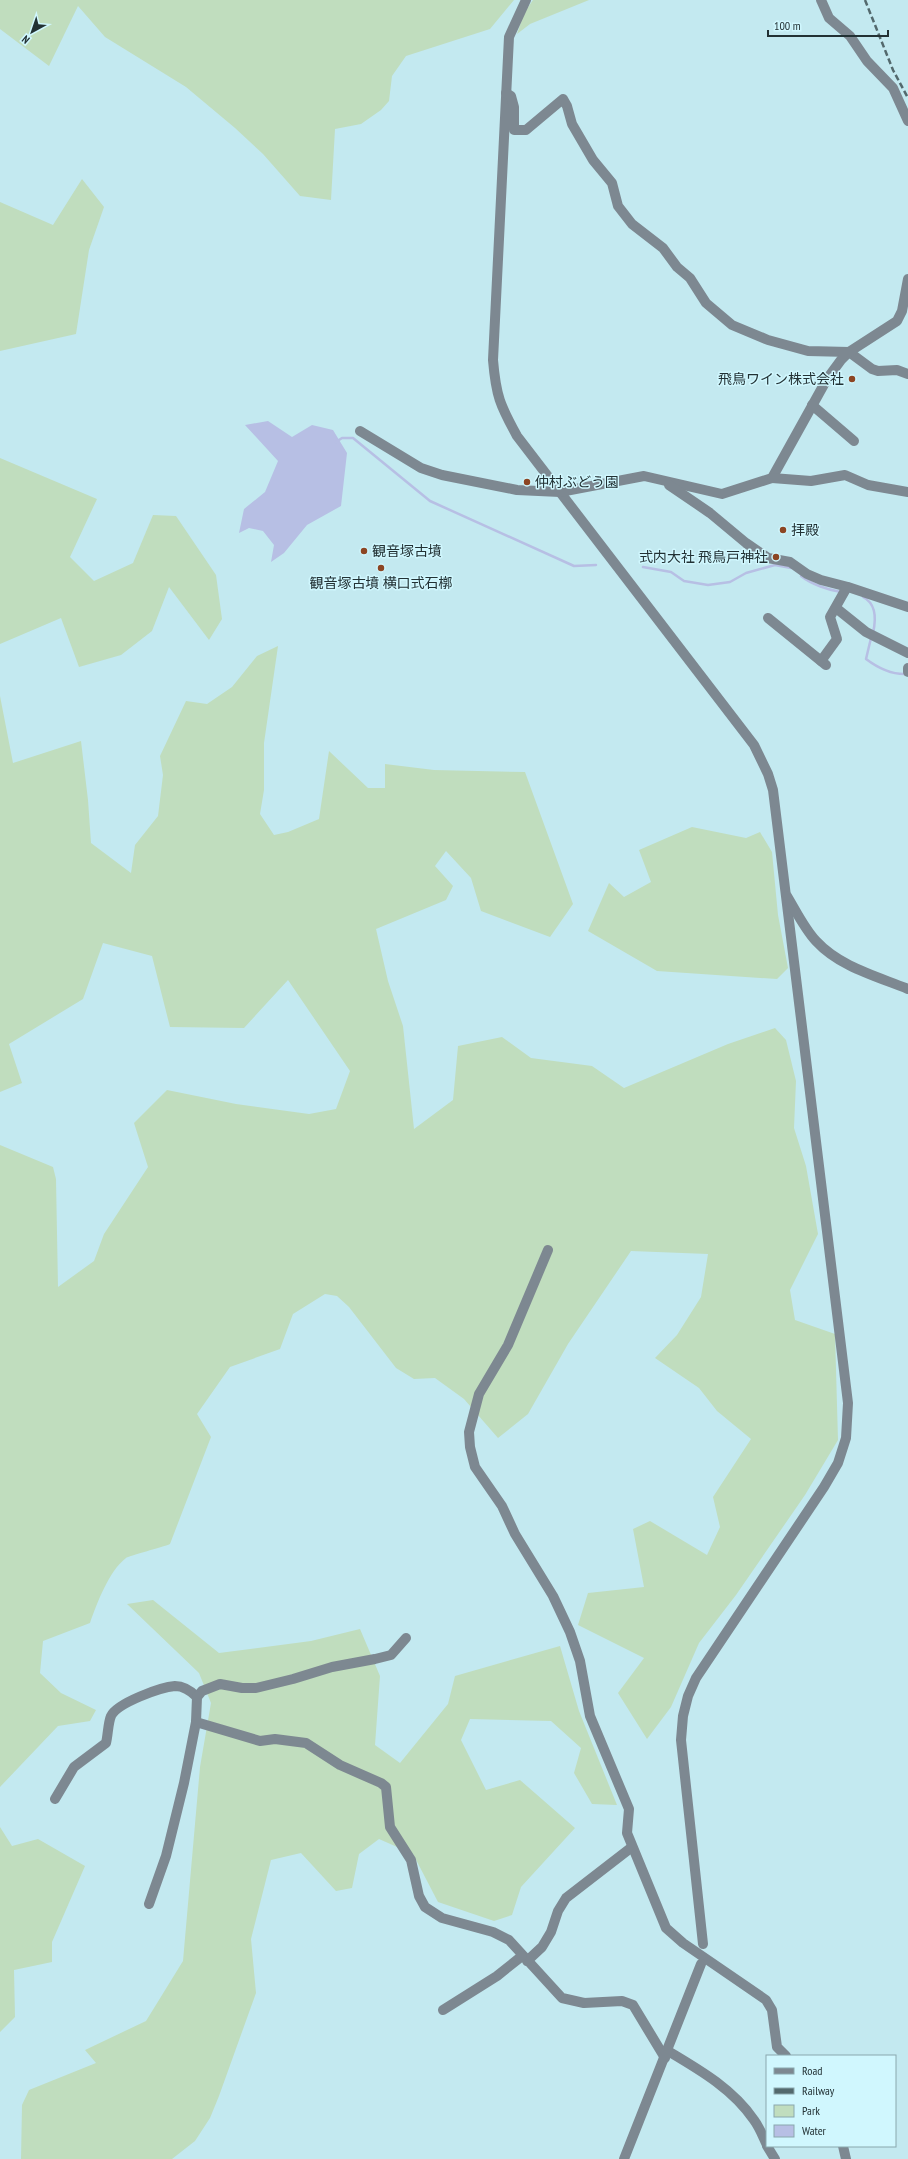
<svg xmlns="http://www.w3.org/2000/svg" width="908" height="2159" font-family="'PT Sans Narrow','Noto Sans JP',sans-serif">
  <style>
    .green { fill: #c0ddbe }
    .water { fill: #b7bfe4 }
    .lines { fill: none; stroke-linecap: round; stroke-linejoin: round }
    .stream { stroke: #b7bfe4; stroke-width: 2.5 }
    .minor { stroke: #7d8891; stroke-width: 10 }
    .rail { stroke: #53696d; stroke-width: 2.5; stroke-dasharray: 6 3; stroke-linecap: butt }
    .poi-dot { fill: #8c4523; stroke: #d0f7fe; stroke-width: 1.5 }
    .labels { text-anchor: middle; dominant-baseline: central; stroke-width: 3; stroke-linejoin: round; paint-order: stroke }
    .poi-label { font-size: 14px; fill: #223134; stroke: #d0f7fe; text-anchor: start }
  </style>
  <rect width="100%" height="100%" fill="#c3e9f0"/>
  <!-- green -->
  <g class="green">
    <path d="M0,0H514L490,29L406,56L392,76L389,101L381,110L361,124L335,129L331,200L300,196L263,154L235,128L186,87L105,37L78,6L49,66L0,29Z"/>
    <path d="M533,0H589L530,24L517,34L524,13Z"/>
    <path d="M82,179L104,207L89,250L76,334L0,351V202L53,225Z"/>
    <path d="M0,458L97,499L70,557L94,581L133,563L153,515L176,516L216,575L222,619L209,640L169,587L152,631L121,655L79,667L61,618L0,644Z"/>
    <path d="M278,646L264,743V790L260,814L274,835L288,832L319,819L329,751L368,788H385V764L434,770L525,772L573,904L550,937L481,911L471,878L446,851L435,866L453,886L446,900L376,929L388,981L403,1026L414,1129L453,1100L458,1046L502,1037L531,1058L592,1066L624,1088L728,1044L775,1028L786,1040L796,1081L794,1128L806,1166L818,1234L790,1290L795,1320L835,1334L838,1440L805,1495L736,1595L699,1643L671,1707L647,1739L618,1693L644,1658L578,1625L588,1593L644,1587L633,1529L650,1521L707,1555L720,1527L713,1497L751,1439L717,1411L699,1388L655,1358L677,1335L701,1297L708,1254L631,1251L568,1344L528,1414L498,1438L464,1399L435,1378L414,1379L396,1368L349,1307L337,1296L325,1294L293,1314L280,1349L230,1367L197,1414L211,1437L170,1544C163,1547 128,1556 126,1558C109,1571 97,1603 90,1623L43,1641L40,1673L61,1693L96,1710L90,1721L58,1726L0,1787V1145L53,1167L56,1179L58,1287L94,1261L104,1234L148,1167L134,1123L167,1090L236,1104L309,1114L336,1109L350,1071L288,980L244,1028L170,1027L152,956L103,943L83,999L9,1044L22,1083L0,1092V696L13,763L81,741L88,800L91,843L131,873L135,845L158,816L163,775L160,756L186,701L207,704L232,687L257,656Z"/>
    <path d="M692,827L746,838L760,832L772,852L778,915L788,968L777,979L657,971L588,931L609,883L624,897L651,882L639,850Z"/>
    <path d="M153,1600L219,1653L311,1641L360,1629L380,1676L375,1745L400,1763L448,1704L455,1676L560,1646L579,1711L617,1805L592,1804L574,1773L581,1748L551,1721L470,1719L461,1740L486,1790L520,1780L575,1828L521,1887L512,1915L494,1921L438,1902L413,1854L379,1839L359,1854L352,1888L336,1891L301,1853L271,1860L251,1939L256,1993L219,2096L210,2118L195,2141L172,2159H21L22,2105L29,2090L96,2063L85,2050L146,2021L183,1961L200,1767L211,1703L199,1673L127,1604Z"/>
    <path d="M0,1827L12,1846L38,1839L85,1866L52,1942V1962L14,1970L15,2017L0,2032Z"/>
  </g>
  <!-- water -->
  <path class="water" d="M268,421L292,437L312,425L333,430L347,453L341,506L307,525L284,553L271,562L274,545L263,531L249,528L239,533L244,509L265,492L278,461L245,425Z"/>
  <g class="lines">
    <!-- stream -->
    <g class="stream">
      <path d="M336,442L342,438H353L430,501L574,566L596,565"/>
      <path d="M643,567L671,572L684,581L708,585L730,582L746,573L775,565L791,568"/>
      <path d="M801,576C811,584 828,590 841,592"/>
      <path d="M863,597C877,604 876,620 873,633"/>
      <path d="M871,638L866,659C878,668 891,675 907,674"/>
    </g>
    <!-- minor -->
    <g class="minor">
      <path d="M526,0L509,37L493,360C496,396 500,405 517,436L754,745L768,774L773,790L848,1403L846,1438L838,1463L824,1487L696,1678L688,1696L683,1716L681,1740L703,1944"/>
      <path d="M821,0L829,18L850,36L867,61L893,88L908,121"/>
      <path d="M506,93L511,96L514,107V130H526L563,99L567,106L572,124L593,160L612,183L618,206L632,224L663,248L677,267L690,278L706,303L732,325L768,340L808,351L849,352L872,369L878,371L897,370L908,374"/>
      <path d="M812,405L854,441"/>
      <path d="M360,431L421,468L442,475L517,490L560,492L644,476L722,494L772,478L827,379L841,360L849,352L897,321L902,311L908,279"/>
      <path d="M772,478L811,481L845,475L868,485L908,492"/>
      <path d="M669,485L710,513L746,543L768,558L790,562L807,574L821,580L848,587L908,607"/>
      <path d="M836,608L866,632L908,653"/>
      <path d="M768,618L826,665"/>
      <path d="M821,661L837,639L830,617L847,587"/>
      <path d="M908,668V672"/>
      <path d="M787,896C796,911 804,928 816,941C840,967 876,976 908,989"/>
      <path d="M548,1250L508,1345L479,1394L469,1432L470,1447L475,1467L502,1506L515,1534L553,1596L570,1632L580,1661L590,1716L629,1809L627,1833L666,1928L683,1943L766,2000L772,2010L777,2047L786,2056"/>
      <path d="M196,1722L260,1741L275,1739L306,1743L340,1765L381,1783L386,1787L390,1827L411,1860L419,1896L425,1907L442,1918L493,1932L509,1940L562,1998L584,2003L622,2001L633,2005L665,2058"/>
      <path d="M55,1799L74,1767L106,1743C108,1735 108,1723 111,1716C117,1703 161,1687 175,1686C184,1686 191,1691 197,1697"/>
      <path d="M149,1904L166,1856L184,1783L196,1722L197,1697L202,1691L220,1684L242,1688H256L293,1679L332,1667L375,1659L391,1655L406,1638"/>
      <path d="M527,1961L542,1947L551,1932L558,1911L566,1898L632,1847"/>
      <path d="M443,2010L497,1976L522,1956"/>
      <path d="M668,2051C700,2070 733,2089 754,2120C760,2128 763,2137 767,2145"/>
      <path d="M767,2146L775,2159"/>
      <path d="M843,2146L846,2159"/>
      <path d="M624,2159L701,1964"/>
    </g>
    <!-- rail -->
    <path class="rail" d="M865,0L893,70L908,98"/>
  </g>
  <!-- markers -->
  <g class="poi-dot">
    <circle cx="852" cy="379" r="4"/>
    <circle cx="527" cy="482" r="4"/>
    <circle cx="783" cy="530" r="4"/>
    <circle cx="364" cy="551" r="4"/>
    <circle cx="776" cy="557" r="4"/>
    <circle cx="381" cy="568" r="4"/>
  </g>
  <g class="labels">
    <!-- poi labels -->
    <g class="poi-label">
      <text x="844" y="379" text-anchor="end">飛鳥ワイン株式会社</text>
      <text x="535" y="482">仲村ぶどう園</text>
      <text x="791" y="530">拝殿</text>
      <text x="372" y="551">観音塚古墳</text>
      <text x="768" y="557" text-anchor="end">式内大社 飛鳥戸神社</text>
      <text x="381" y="583" text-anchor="middle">観音塚古墳 横口式石槨</text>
    </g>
  </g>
  <!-- legend -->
  <rect x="766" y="2055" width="130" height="92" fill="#d0f7fe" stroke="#8aa8ad"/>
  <rect x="774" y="2068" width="20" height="6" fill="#7d8891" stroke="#8aa8ad"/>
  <text x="802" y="2075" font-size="12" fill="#223134">Road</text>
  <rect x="774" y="2088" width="20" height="6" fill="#53696d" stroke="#8aa8ad"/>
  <text x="802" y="2095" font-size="12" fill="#223134">Railway</text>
  <rect x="774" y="2105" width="20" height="12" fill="#c0ddbe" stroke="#8aa8ad"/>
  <text x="802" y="2115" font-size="12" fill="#223134">Park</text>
  <rect x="774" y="2125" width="20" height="12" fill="#b7bfe4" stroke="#8aa8ad"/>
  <text x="802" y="2135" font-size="12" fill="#223134">Water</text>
  <!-- north arrow -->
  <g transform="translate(32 32) rotate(220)" stroke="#d0f7fe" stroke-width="3" paint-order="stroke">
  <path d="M0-3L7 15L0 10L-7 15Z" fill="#223134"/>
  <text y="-6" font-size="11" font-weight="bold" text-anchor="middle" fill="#223134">N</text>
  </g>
  <!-- scale -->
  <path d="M768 30v6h120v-6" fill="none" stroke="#223134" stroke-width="2"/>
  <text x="774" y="30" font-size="12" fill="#223134" stroke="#d0f7fe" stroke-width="3" paint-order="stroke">100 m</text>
</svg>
